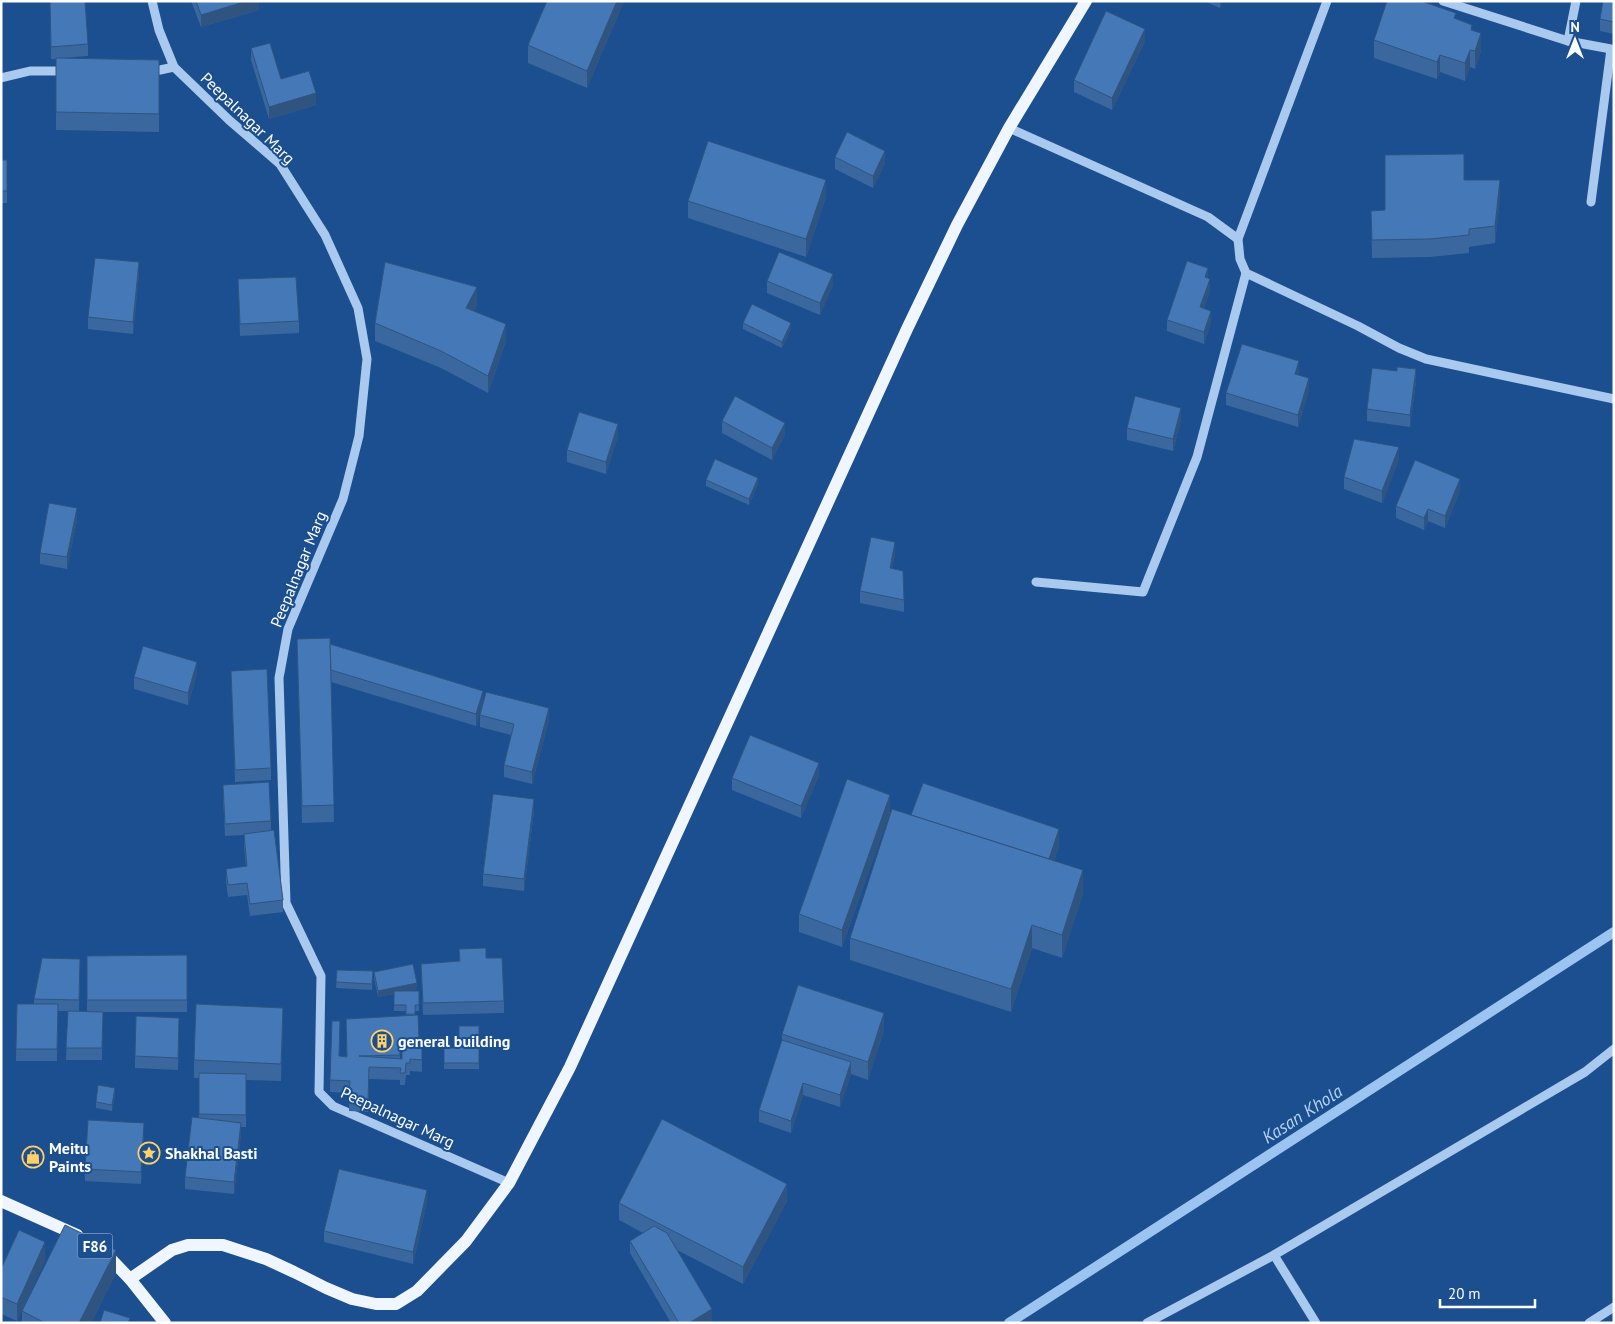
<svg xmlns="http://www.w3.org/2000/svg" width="1615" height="1324" font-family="'PT Sans',sans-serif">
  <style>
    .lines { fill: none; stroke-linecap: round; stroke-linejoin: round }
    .stream { stroke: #9cc4f0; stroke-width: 10 }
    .minor { stroke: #a9c9ee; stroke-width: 9 }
    .major { stroke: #f0f6ff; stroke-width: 12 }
    .wall { fill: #3a679d; fill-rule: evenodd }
    .shaded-wall { fill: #305480 }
    .building { fill: #4478b7; stroke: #305480 }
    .labels { text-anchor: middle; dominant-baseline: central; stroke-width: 4; stroke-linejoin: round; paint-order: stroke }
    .shield { fill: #1b4f8f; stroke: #bbcadd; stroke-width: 1 }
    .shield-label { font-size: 15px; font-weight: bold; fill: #fff }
    .street-label { font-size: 16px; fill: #fff; stroke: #1b4f8f }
    .poi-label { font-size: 16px; font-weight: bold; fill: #fff; stroke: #1b4f8f; text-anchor: start }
    .water-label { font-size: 18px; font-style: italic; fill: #b5d3f5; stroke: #1b4f8f }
  </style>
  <rect width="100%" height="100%" fill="#1b4f8f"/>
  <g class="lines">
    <!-- stream -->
    <path class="stream" d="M1009,1323L1614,932"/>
    <!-- minor -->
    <g class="minor">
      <path d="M152,1L159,30L174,67L229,120L280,164L325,235L358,308L367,359L359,436L343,499L288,629L279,678L286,903L321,976L319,1092L333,1106L509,1183"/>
      <path d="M1327,1L1238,239L1240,259L1246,273L1358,326L1399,348L1426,359L1614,399"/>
      <path d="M1443,1L1568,41L1611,49L1591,202"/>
      <path d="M1568,41L1576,1"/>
      <path d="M149,70H160L174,67"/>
      <path d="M1,78L30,71H66"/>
      <path d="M1009,128L1208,217L1238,239"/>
      <path d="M1036,582L1143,592L1197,457L1246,273"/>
      <path d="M1274,1255L1316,1323"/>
      <path d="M1147,1323L1274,1255L1585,1072L1614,1049"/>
      <path d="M1589,1323L1614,1307"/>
    </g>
    <!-- major -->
    <g class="major">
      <path d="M1,1201L77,1235"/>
      <path d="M105,1253L130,1279L165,1323"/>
      <path d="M130,1279L172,1250L188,1245H223L266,1259L294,1272L326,1288L352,1299L376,1304H396L417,1291L466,1241L509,1183L570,1067L907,329L957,225L1009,128L1086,1"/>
    </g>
  </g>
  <!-- wall -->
  <g class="wall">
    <path d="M50,1L88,44V56L63,58L159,60V132L56,130V59H51Z"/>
    <path d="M191,1H259V10L201,27Z"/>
    <path d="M547,1H624L587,88L528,63V45Z"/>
    <path d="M1204,1H1223L1220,8Z"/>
    <path d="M1614,1V34L1600,31V19Z"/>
    <path d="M1456,19L1472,31L1481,51L1475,69L1470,67L1465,81L1440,72L1437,79L1374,58V40Z"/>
    <path d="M1145,41L1112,110L1074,92V80Z"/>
    <path d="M251,48L281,79L316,105L269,119L251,60Z"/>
    <path d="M835,157L885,163L873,188L835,169Z"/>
    <rect x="1" y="160" width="6" height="43"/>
    <path d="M1464,180L1500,198L1495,243L1469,247V253L1430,257L1372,258L1371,211L1385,210Z"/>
    <path d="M826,197L806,257L688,218V201Z"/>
    <path d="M139,274L133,334L88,329V317Z"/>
    <path d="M1208,278L1210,291L1204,308L1211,322L1204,344L1167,331V320Z"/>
    <path d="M238,279L299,321V333L240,336Z"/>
    <path d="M767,281L833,285L820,315L767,293Z"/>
    <path d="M477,305L474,311L506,341L488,393L441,368L375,341V323Z"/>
    <path d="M743,323L791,329L782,348L743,329Z"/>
    <path d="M1299,373L1298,375L1309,390L1298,427L1226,405V393Z"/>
    <path d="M1416,381L1410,427L1367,421V409Z"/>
    <path d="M1181,420L1173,451L1127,440V428Z"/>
    <path d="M722,421L785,434L772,460L722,433Z"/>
    <path d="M618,436L606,474L567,462V450Z"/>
    <path d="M1399,459L1382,503L1344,489V477Z"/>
    <path d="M706,480L758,484L749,505L706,486Z"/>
    <path d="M1460,491L1445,528L1428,521L1424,530L1396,518V506Z"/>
    <path d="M77,520L67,569L40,564V553Z"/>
    <path d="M895,554L892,568L904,600V612L860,603V591Z"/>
    <path d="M297,639L330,644L483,703L549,720L532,784L504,777V765L511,735L480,727V715L483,703L476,726L331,682L334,822L302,823Z"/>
    <path d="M231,671L271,768V780L235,782Z"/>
    <path d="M197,674L188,705L134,689V677Z"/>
    <path d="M819,775L801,818L732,790V778Z"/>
    <path d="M223,785L271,821V830L283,900V912L250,916L247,895L228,897L226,881V869L246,867L244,846V835L225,836L223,797Z"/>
    <path d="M534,811L524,891L483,886V874Z"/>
    <path d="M890,812L842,947L799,932V914Z"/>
    <path d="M911,815L1059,846L1054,861L1083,893L1062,958L1032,948L1011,1012L850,960V938Z"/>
    <path d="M459,949L486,958L504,1001V1013L423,1015L421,964L459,961Z"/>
    <path d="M187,955V1012H103L102,1060H66L68,1011H58L57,1061H16L17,1004H34V999L80,959L79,1011H87V956Z"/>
    <path d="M337,970L373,971L372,990L336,988Z"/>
    <path d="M374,972L417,989L408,991H419V1011H415V1016L418,1015L419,1044L422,1045V1072L410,1071V1075H406L405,1085H400V1080L369,1079L368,1112L349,1111V1093L330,1092V1080L340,1033L339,1056H347L346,1019L406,1016V1011H394V994L378,997L374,978ZM400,1051H402V1059H400Z"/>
    <path d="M283,1025L281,1081L246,1080V1127H241V1135L234,1194L185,1189V1177L199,1118V1078H194V1060Z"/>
    <path d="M479,1026V1069H444V1048H459Z"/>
    <path d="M179,1030L178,1070L135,1068V1056Z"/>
    <path d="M884,1030L868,1080L851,1074L840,1107L803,1095L791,1133L759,1122V1110L782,1040V1034Z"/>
    <path d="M115,1095L112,1111L96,1108V1102Z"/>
    <path d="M144,1135L141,1184L85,1181V1169Z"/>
    <path d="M787,1201L743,1284L677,1250L712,1321L709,1323H671L630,1253V1241L643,1233L619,1220V1203Z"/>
    <path d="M427,1202L413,1264L324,1242V1231Z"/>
    <path d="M45,1260L17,1321L1,1314V1269Z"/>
    <path d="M116,1273L91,1323H22V1311Z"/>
  </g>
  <!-- shaded-wall -->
  <g class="shaded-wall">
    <path d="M247,1H259V10L201,27V15Z"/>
    <path d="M617,1H624L587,88V71Z"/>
    <path d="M1220,1H1223L1220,8Z"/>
    <path d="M1145,29V41L1112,110V98Z"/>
    <path d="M1481,33V51L1475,69V51Z"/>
    <path d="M1470,50V67L1465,81V63Z"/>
    <path d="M1440,55V72L1437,79V62Z"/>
    <path d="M316,93V105L269,119V107Z"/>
    <path d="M885,151V163L873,188V176Z"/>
    <path d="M826,180V197L806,257V239Z"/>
    <path d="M1500,180V198L1495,243V226Z"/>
    <path d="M139,262V274L133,334V322Z"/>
    <path d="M1208,268V280L1205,277Z"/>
    <path d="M833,274V285L820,315V303Z"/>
    <path d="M1210,279V291L1200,319V307Z"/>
    <path d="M477,287V305L466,325V308Z"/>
    <path d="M1211,311V322L1204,344V332Z"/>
    <path d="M791,323V329L782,348V342Z"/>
    <path d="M506,324V341L488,393V376Z"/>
    <path d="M1299,361V373L1295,386V374Z"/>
    <path d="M1416,369V381L1410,427V415Z"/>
    <path d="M1309,378V390L1298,427V415Z"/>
    <path d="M1181,408V420L1173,451V439Z"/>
    <path d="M785,423V434L772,460V448Z"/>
    <path d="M618,424V436L606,474V462Z"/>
    <path d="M1399,447V459L1382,503V491Z"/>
    <path d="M758,478V484L749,505V499Z"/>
    <path d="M1460,479V491L1445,528V516Z"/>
    <path d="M77,508V520L67,569V557Z"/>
    <path d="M1428,509V521L1424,530V518Z"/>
    <path d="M895,542V554L890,580V568Z"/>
    <path d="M197,662V674L188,705V693Z"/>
    <path d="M483,691V703L476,726V714Z"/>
    <path d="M549,708V720L532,784V772Z"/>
    <path d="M819,763V775L801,818V806Z"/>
    <path d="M890,795V812L842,947V930Z"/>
    <path d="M534,799V811L524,891V879Z"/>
    <path d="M1059,829V846L1047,882V864Z"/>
    <path d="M1083,870V893L1062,958V935Z"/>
    <path d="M1032,925V948L1011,1012V989Z"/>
    <path d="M417,983V989L378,997V991Z"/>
    <path d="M283,1008V1025L281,1081V1064Z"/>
    <path d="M884,1013V1030L868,1080V1062Z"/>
    <path d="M851,1062V1074L840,1107V1095Z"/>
    <path d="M803,1083V1095L791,1133V1121Z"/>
    <path d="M115,1088V1095L112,1111V1105Z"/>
    <path d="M144,1123V1135L141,1184V1172Z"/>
    <path d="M241,1123V1135L234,1194V1182Z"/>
    <path d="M787,1184V1201L743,1284V1267Z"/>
    <path d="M427,1190V1202L413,1264V1252Z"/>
    <path d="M45,1242V1260L17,1321V1304Z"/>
    <path d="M116,1250V1273L91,1323H79Z"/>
    <path d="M712,1309V1321L709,1323H689Z"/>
  </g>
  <!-- building -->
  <g class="building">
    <path d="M50,1H85L88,44L51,47Z"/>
    <path d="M196,1H247L201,15Z"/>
    <path d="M547,1H617L587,71L528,45Z"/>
    <path d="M1387,1H1421L1456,13L1454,18L1472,25L1471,30L1481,33L1475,51L1470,50L1465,63L1440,55L1437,62L1374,40Z"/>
    <path d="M1603,1H1614V22L1600,19Z"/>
    <path d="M1106,11L1145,29L1112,98L1074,80Z"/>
    <path d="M1,12H2L1,58Z"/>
    <path d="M270,43L281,79L309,71L316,93L269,107L251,48Z"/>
    <path d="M56,58L159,60V114L56,112Z"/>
    <path d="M847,132L885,151L873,176L835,157Z"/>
    <path d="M708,141L826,180L806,239L688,201Z"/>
    <path d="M1464,154V180H1500L1495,226L1469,229V235L1430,239L1372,240L1371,211L1385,210V155Z"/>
    <rect x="1" y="160" width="6" height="31"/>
    <path d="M779,252L833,274L820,303L767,281Z"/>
    <path d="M95,258L139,262L133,322L88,317Z"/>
    <path d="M1187,261L1208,268L1205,277L1210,279L1200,307L1211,311L1204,332L1167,320Z"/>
    <path d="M385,262L477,287L466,308L506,324L488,376L441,351L375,323Z"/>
    <path d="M296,277L299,321L240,324L238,279Z"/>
    <path d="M752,304L791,323L782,342L743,323Z"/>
    <path d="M1242,344L1299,361L1295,374L1309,378L1298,415L1226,393Z"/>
    <path d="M1397,367L1416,369L1410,415L1367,409L1372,368L1397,371Z"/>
    <path d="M735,396L785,423L772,448L722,421Z"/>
    <path d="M1135,396L1181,408L1173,439L1127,428Z"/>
    <path d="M579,412L618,424L606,462L567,450Z"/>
    <path d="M1354,439L1399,447L1382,491L1344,477Z"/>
    <path d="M715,459L758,478L749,499L706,480Z"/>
    <path d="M1415,460L1460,479L1445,516L1428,509L1424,518L1396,506Z"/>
    <path d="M49,503L77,508L67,557L40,553Z"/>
    <path d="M871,537L895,542L890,568L903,571L904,600L860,591Z"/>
    <path d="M330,638L334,805L302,806L297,639Z"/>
    <path d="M330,644L483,691L476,714L331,670Z"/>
    <path d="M143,646L197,662L188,693L134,677Z"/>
    <path d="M267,669L271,768L235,770L231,671Z"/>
    <path d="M486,692L549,708L532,772L504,765L514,724L480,715Z"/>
    <path d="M750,735L819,763L801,806L732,778Z"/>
    <path d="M847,779L890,795L842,930L799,914Z"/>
    <path d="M269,782L271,821L225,824L223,785Z"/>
    <path d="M923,783L1059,829L1049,859L911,815Z"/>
    <path d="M493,794L534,799L524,879L483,874Z"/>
    <path d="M892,809L1083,870L1062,935L1032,925L1011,989L850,938Z"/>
    <path d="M274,830L283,900L250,904L247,883L228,885L226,869L247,866L244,834Z"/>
    <path d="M486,948V958H502L504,1001L423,1003L421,964L460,961L459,949Z"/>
    <path d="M187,955V1000H87V956Z"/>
    <path d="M42,958L80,959L79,1000L34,999Z"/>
    <path d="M413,964L417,983L378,991L374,972Z"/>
    <path d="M337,970L373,971L372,984L336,982Z"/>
    <path d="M798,985L884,1013L868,1062L782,1034Z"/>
    <path d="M394,991H419V1005H415V1014H406V1005H394Z"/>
    <path d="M17,1004H58L57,1049H16Z"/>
    <path d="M196,1004L283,1008L281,1064L194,1060Z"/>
    <path d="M68,1011L103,1012L102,1048H66Z"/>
    <path d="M418,1015L419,1039H399L400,1055L359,1056L402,1059V1044L422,1045V1060L410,1059V1063H406L405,1073H400L401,1068L369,1067L368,1101L349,1099L350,1081L330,1080L332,1021H340L339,1056L347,1057L346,1019Z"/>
    <path d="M136,1016L179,1018L178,1058L135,1056Z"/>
    <path d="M459,1026H479V1063H444V1048H459Z"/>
    <path d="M782,1040L851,1062L840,1095L803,1083L791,1121L759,1110Z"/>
    <path d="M199,1073L246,1074V1115L199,1114Z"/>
    <path d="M98,1085L115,1088L112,1105L96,1102Z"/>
    <path d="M192,1117L241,1123L234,1182L185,1177Z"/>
    <path d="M662,1119L787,1184L743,1267L619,1203Z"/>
    <path d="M88,1120L144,1123L141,1172L85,1169Z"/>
    <path d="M339,1169L427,1190L413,1252L324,1231Z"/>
    <path d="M65,1225L116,1250L79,1323H45L22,1311Z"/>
    <path d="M654,1226L667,1233L712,1309L689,1323H679L630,1241Z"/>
    <path d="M19,1230L45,1242L17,1304L1,1297V1269Z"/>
    <path d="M104,1310L130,1318L128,1323H100Z"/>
  </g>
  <!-- icons -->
  <defs>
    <g id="building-ring" transform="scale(1.125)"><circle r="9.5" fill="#1b4f8f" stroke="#ffd166" stroke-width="1.5"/><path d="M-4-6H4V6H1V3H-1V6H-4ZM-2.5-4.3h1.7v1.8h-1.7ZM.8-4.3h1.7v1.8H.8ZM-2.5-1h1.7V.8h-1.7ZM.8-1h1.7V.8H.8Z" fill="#ffd166"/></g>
    <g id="sight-ring" transform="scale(1.125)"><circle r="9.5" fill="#1b4f8f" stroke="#ffd166" stroke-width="1.5"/><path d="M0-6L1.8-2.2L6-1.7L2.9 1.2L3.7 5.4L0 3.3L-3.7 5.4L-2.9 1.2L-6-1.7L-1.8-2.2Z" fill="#ffd166"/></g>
    <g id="shop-ring" transform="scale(1.125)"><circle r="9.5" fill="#1b4f8f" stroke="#ffd166" stroke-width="1.5"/><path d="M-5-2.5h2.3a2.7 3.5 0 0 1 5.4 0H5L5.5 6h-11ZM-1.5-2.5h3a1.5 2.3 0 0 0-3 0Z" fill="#ffd166"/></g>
  </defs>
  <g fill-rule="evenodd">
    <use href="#building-ring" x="382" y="1041"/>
    <use href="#sight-ring" x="149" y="1153"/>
    <use href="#shop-ring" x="33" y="1157"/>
  </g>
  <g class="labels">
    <!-- shield labels -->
    <rect class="shield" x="77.5" y="1233.5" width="35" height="25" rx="4"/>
    <g class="shield-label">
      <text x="95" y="1246">F86</text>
    </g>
    <!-- street labels -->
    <g class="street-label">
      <text transform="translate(248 118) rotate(44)">Peepalnagar Marg</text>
      <text transform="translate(298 569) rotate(-68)">Peepalnagar Marg</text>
      <text transform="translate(398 1117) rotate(25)">Peepalnagar Marg</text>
    </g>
    <!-- poi labels -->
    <g class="poi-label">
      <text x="398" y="1041">general building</text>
      <text x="49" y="1148">Meitu<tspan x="49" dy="18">Paints</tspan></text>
      <text x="165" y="1153">Shakhal Basti</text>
    </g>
    <!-- water labels -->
    <g class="water-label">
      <text transform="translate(1302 1114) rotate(-33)">Kasan Khola</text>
    </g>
  </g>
  <!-- border -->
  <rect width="1615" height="1324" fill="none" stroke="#ffffff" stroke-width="5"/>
  <!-- north arrow -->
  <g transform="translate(1575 40)" stroke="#1b4f8f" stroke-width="4" paint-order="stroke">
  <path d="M0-4L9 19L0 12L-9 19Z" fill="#ffffff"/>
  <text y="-8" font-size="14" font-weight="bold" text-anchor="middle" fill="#ffffff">N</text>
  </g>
  <!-- scale -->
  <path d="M1440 1299v8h95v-8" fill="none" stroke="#ffffff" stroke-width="2.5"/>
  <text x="1448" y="1299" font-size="15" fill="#ffffff" stroke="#1b4f8f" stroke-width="4" paint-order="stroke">20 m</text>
</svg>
